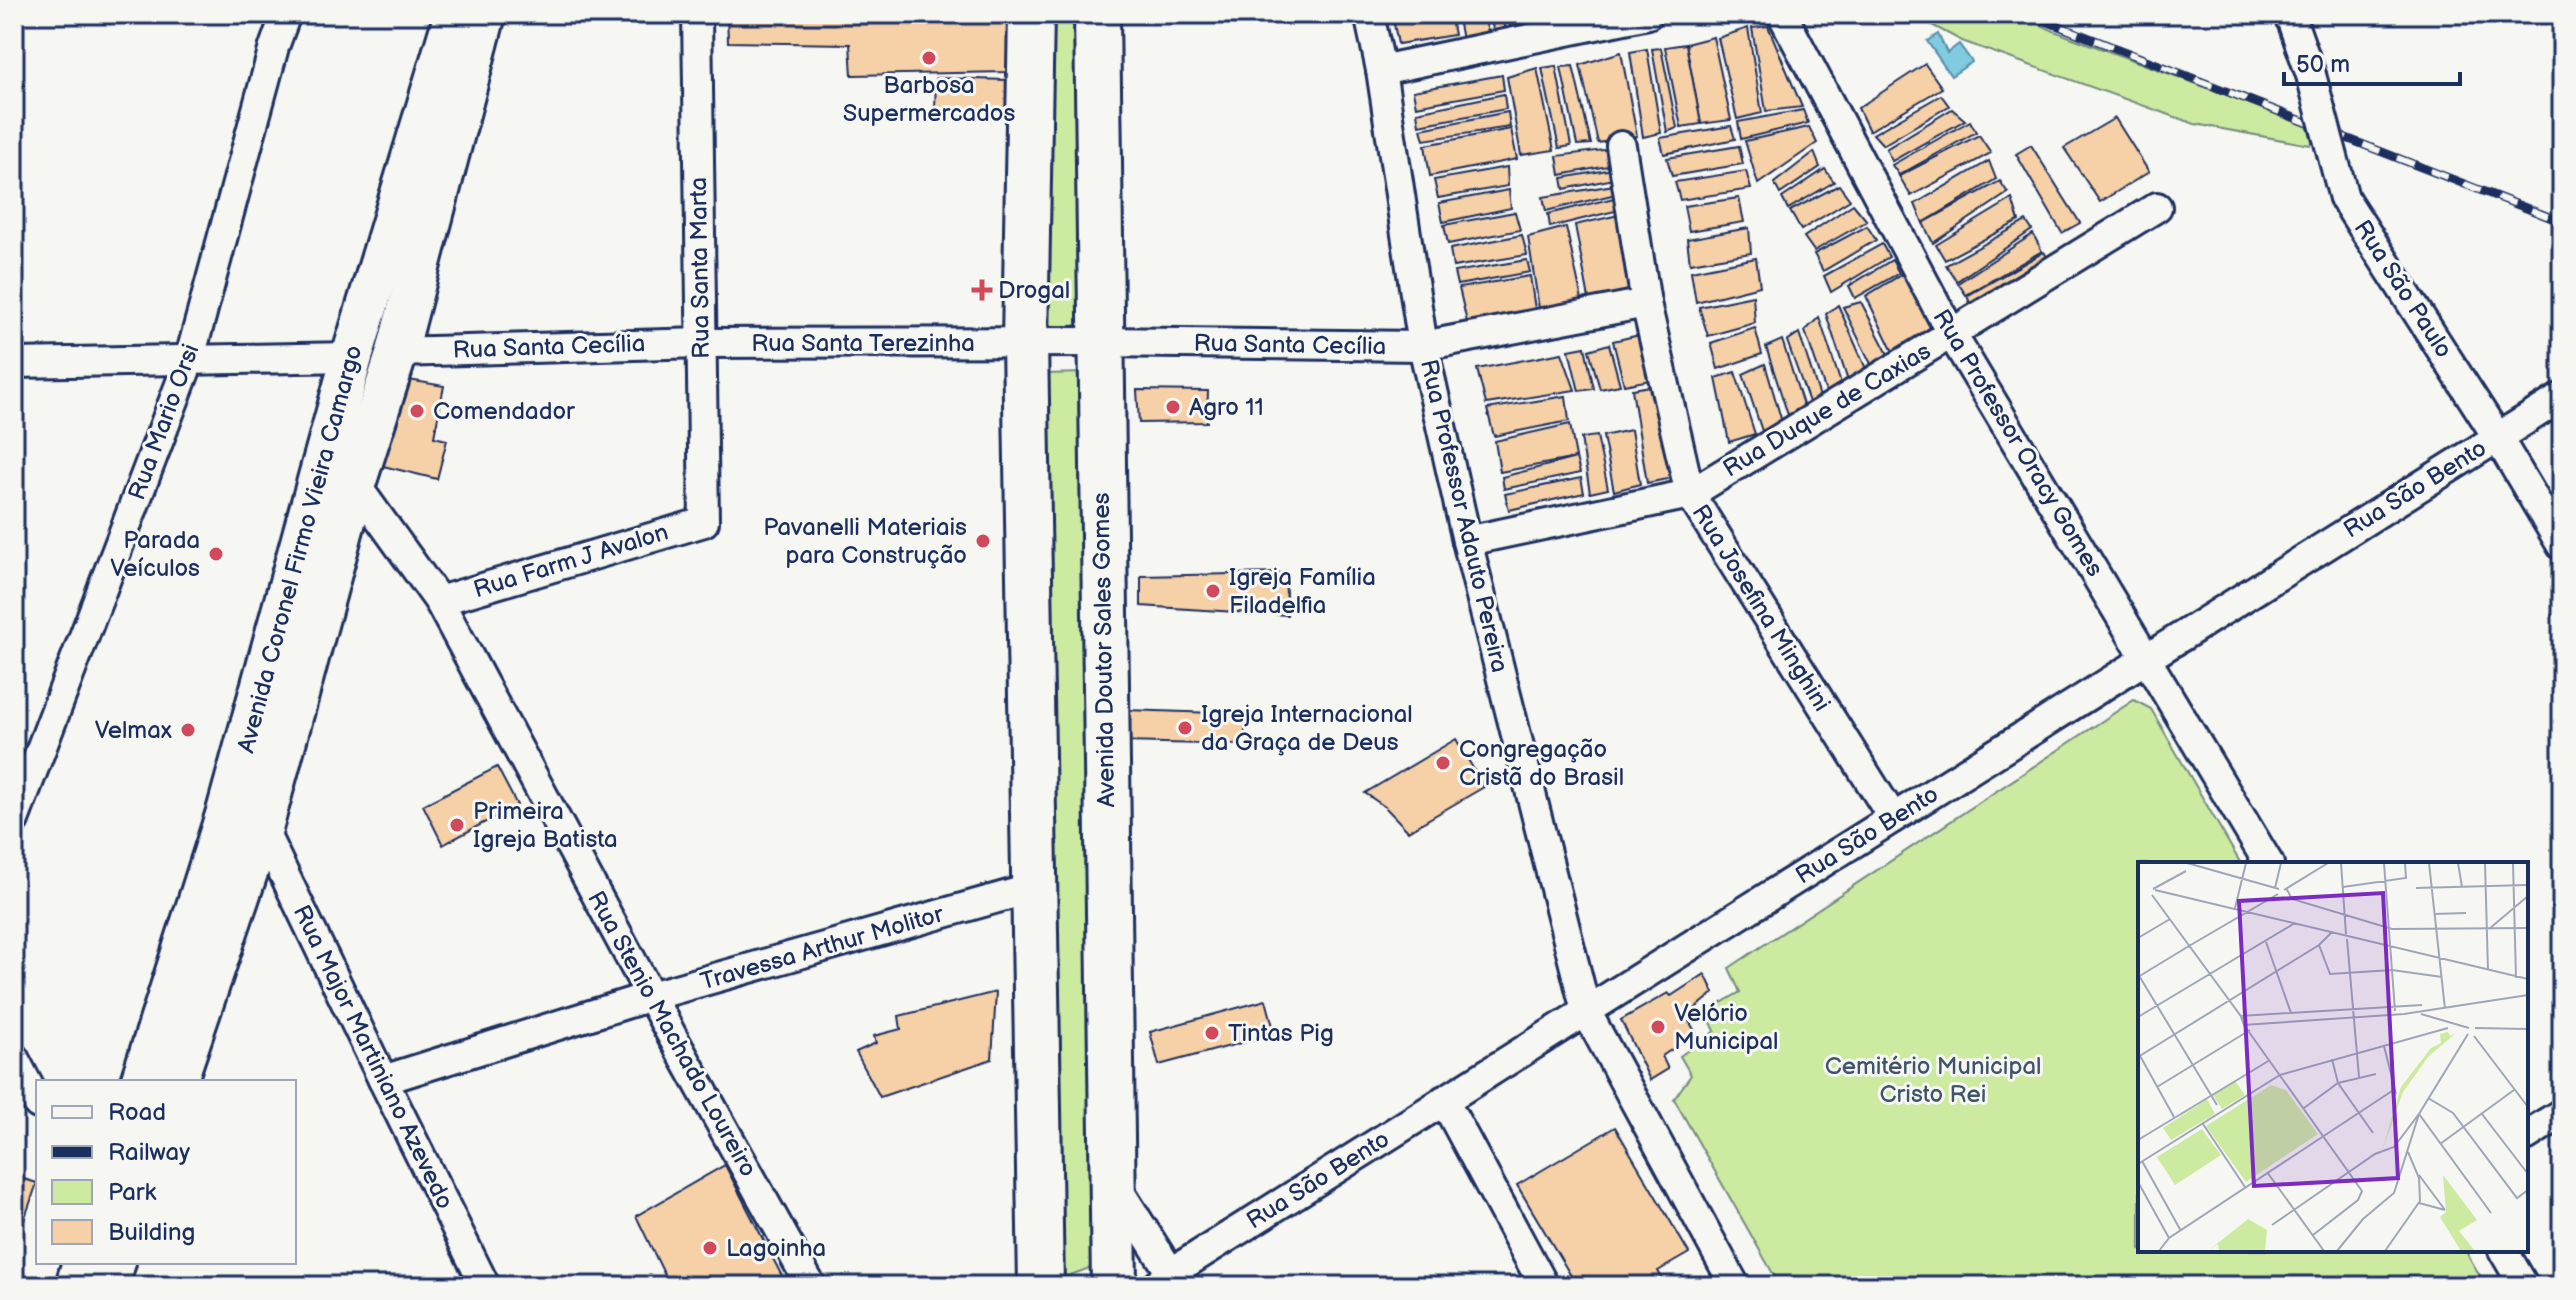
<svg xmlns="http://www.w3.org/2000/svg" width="2576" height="1300" font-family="'Balsamiq Sans',sans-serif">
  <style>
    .green { fill: #cdeaa1; stroke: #748c80; stroke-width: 2 }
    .water { fill: #80cbdf; stroke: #588dab; stroke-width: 2 }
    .building { fill: #f6d0a6; stroke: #1b2f5e; stroke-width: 2 }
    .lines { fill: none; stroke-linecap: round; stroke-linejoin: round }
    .minor-casing { stroke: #1b2f5e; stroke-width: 34 }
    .secondary-casing { stroke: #1b2f5e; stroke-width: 46 }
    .primary-casing { stroke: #1b2f5e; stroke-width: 50 }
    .minor { stroke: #f6f6f2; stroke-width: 28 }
    .secondary { stroke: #f6f6f2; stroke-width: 40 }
    .primary { stroke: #f6f6f2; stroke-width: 44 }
    .rail-casing { stroke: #1b2f5e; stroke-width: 9 }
    .rail { stroke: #f6f6f2; stroke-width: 6; stroke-dasharray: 18; stroke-linecap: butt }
    .minor-bridge-casing { stroke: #1b2f5e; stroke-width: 34; stroke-linecap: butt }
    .minor-bridge { stroke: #f6f6f2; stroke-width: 28 }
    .poi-dot { fill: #d1495b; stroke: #f6f6f2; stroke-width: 3 }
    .labels { text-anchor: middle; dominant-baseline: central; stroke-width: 6; stroke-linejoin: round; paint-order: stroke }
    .poi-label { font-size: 24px; fill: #1b2f5e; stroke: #f6f6f2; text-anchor: start }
    .street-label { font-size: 24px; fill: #1b2f5e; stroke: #f6f6f2 }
    .park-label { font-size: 24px; fill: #3f546b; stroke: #f6f6f2 }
    .inset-road { fill: none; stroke: #9ea6b7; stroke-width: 2 }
    .view { fill: #7b2cbf; fill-opacity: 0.15; stroke: #7b2cbf; stroke-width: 4 }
    .inset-edge { fill: none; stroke: #1b2f5e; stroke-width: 4 }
  </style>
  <rect width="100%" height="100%" fill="#f6f6f2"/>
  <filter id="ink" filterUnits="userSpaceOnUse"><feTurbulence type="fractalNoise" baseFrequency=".0125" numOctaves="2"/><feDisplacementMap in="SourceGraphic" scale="16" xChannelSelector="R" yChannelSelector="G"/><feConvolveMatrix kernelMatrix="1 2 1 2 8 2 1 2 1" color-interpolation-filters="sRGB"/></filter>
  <g filter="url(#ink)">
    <!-- green -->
    <g class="green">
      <path d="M1045,14H1087L1088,324L1042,329Z"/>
      <path d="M1911,14H2017L2054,31L2321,130L2310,145L2195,124L1962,41Z"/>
      <path d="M1087,373L1103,1263L1057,1280L1043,374Z"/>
      <path d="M2134,700L2151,709L2241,864H2140V1250H2465L2486,1286H1780L1674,1099L1691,1075L1680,1056L1715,1031L1706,1012L1740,992L1729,968Z"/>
    </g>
    <!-- water -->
    <path class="water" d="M1938,34L1947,53L1959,44L1972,62L1951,76L1927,41Z"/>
    <!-- building -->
    <g class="building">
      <path d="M727,14H1009L1007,72L852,75L850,44L728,42Z"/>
      <path d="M1392,14H1450L1454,35L1398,44Z"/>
      <path d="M1457,14H1483L1491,42L1463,45Z"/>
      <path d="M1490,14H1503L1507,39L1495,40Z"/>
      <path d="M1508,14H1536L1541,32L1512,38Z"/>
      <path d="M1541,14H1571L1573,24L1545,31Z"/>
      <path d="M1768,26L1802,107L1766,111L1752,28Z"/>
      <path d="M1748,28L1762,113L1737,119L1718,38Z"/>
      <path d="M1713,37L1731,120L1701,124L1686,44Z"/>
      <path d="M1686,44L1701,124L1681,127L1665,47Z"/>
      <path d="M1661,48L1677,128L1667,132L1652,49Z"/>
      <path d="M1647,49L1661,133L1643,137L1630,52Z"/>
      <path d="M1621,52L1637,136L1598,143L1580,65Z"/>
      <path d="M1925,64L1942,88L1869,131L1858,108Z"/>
      <path d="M1556,66L1571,146L1559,148L1542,68Z"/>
      <path d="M1573,66L1591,144L1577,145L1561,67Z"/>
      <path d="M1537,68L1554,150L1521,155L1507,77Z"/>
      <path d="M1502,75L1504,90L1416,106L1413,91Z"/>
      <path d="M936,78L1009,80L1006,111L935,109Z"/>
      <path d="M1504,94L1506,109L1419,125L1417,112Z"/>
      <path d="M1941,95L1949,106L1883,145L1873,134Z"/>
      <path d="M1952,109L1965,120L1892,161L1886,149Z"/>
      <path d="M1803,110L1808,123L1741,139L1738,122Z"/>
      <path d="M1508,112L1510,127L1424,140L1421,129Z"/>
      <path d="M2115,118L2149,172L2100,202L2064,148Z"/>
      <path d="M1970,121L1976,132L1899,175L1892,165Z"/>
      <path d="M1731,126L1735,139L1664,154L1660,138Z"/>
      <path d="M1809,127L1817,143L1758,184L1745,141Z"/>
      <path d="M1511,129L1517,159L1430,176L1425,145Z"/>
      <path d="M1979,135L1991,153L1911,196L1899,176Z"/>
      <path d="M2031,145L2080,223L2062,233L2016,154Z"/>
      <path d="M1739,146L1743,164L1672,176L1667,158Z"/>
      <path d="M1611,149L1613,165L1560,175L1557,156Z"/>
      <path d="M1814,152L1820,167L1780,194L1774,183Z"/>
      <path d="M1989,161L1996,179L1923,223L1915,204Z"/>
      <path d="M1507,167L1508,186L1438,198L1434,180Z"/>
      <path d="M1613,169L1614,179L1564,189L1562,178Z"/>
      <path d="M1825,169L1834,182L1788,209L1782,198Z"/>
      <path d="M1746,171L1751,189L1680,200L1675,182Z"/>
      <path d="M2000,181L2008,193L1933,243L1923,223Z"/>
      <path d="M1614,185L1616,194L1546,211L1543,197Z"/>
      <path d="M1839,185L1850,200L1801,230L1790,211Z"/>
      <path d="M1509,190L1511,208L1443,222L1439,203Z"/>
      <path d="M1618,197L1619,210L1550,227L1548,214Z"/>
      <path d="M1739,198L1744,222L1689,231L1684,206Z"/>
      <path d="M2012,199L2019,221L1945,260L1936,245Z"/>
      <path d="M1853,204L1867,221L1814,251L1804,237Z"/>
      <path d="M1515,212L1520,230L1448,244L1444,225Z"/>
      <path d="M1619,215L1633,291L1589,299L1575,225Z"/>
      <path d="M2026,221L2032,230L1957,281L1946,265Z"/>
      <path d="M1867,226L1876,240L1823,271L1814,254Z"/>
      <path d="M1566,227L1582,300L1539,308L1528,237Z"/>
      <path d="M1749,228L1751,253L1690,263L1687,239Z"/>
      <path d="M2033,234L2042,251L1966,295L1958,283Z"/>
      <path d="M1522,235L1527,255L1453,267L1450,249Z"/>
      <path d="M1882,244L1889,257L1831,292L1824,276Z"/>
      <path d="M2044,252L2052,265L1975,315L1967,296Z"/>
      <path d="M1756,258L1760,286L1696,302L1691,271Z"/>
      <path d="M1527,260L1530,272L1457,285L1454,272Z"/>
      <path d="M1892,260L1899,273L1855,298L1849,286Z"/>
      <path d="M1904,273L1938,330L1895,356L1866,296Z"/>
      <path d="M1530,276L1535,309L1467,322L1459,288Z"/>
      <path d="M1753,296L1755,323L1708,336L1699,307Z"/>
      <path d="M1861,302L1889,356L1871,364L1843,307Z"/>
      <path d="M1838,305L1867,371L1848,381L1826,314Z"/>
      <path d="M1819,317L1842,387L1827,395L1805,331Z"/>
      <path d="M1755,328L1762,354L1718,369L1711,343Z"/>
      <path d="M1799,333L1821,400L1810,405L1787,341Z"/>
      <path d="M1644,334L1655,379L1624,385L1613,341Z"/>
      <path d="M1782,340L1804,408L1788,415L1766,347Z"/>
      <path d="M1609,344L1620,385L1600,389L1589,350Z"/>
      <path d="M1585,347L1594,389L1579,391L1569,350Z"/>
      <path d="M1562,353L1575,390L1486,404L1477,369Z"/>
      <path d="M1765,364L1782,422L1762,431L1743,374Z"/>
      <path d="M1735,372L1755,434L1729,442L1716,378Z"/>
      <path d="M403,379L444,386L434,437L447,440L437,479L383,466Z"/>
      <path d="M1657,385L1672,478L1647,483L1632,389Z"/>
      <path d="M1137,390L1208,391L1207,422L1139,423Z"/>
      <path d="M1566,396L1569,421L1494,436L1487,409Z"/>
      <path d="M1570,424L1576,458L1500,472L1495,441Z"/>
      <path d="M1631,430L1640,484L1614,491L1603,436Z"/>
      <path d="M1597,436L1608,489L1590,493L1581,438Z"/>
      <path d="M1576,458L1580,473L1504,489L1502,477Z"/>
      <path d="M1581,478L1584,493L1509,510L1505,494Z"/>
      <path d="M1285,573L1287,615L1141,606V576Z"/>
      <path d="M1126,710L1245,714V745L1123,742Z"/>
      <path d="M1456,739L1484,787L1408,831L1385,807L1365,793Z"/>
      <path d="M497,767L517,805L443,845L423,805Z"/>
      <path d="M1705,974L1714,993L1686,1016L1696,1033L1662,1056L1668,1069L1650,1080L1621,1020L1668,993L1671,996Z"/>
      <path d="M996,992L992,1059L880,1097L856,1052L876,1043L874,1036L901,1029L899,1016Z"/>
      <path d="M1266,1000L1275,1034L1159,1065L1150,1032Z"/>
      <path d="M1615,1127L1689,1253L1658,1271L1662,1278L1647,1286H1577L1517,1185Z"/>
      <path d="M725,1165L784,1280L772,1286H670L636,1216Z"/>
      <path d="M14,1176L37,1183L14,1249Z"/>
    </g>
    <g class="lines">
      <!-- minor casing -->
      <g class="minor-casing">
        <g id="minor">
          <path d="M1369,14L1381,70L1423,346L1467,541L1586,1011L1735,1286"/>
          <path d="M1782,14L1951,333L2269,864"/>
          <path d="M2287,14L2292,21L2311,75"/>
          <path d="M1381,70L1648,14"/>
          <path d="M1621,146L1646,303L1690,494L1893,818"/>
          <path d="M2344,198L2498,438L2562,546"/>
          <path d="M397,352L701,343L1100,342L1423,346L1646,303"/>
          <path d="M14,363L352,357"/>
          <path d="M344,482L355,484L439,601L671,1034L811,1286"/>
          <path d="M1467,541L1690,494L2157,207"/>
          <path d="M439,601L704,522L697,14"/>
          <path d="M14,820L189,361L274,47L286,14"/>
          <path d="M253,824L262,828L383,1080L485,1286"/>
          <path d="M14,1058L38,1104"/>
          <path d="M383,1080L651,996L1033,888"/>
          <path d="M1444,1100L1544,1286"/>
          <path d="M2526,1136L2562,1113"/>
          <path d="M1116,1186L1179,1286"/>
          <path d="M2503,1250L2524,1286"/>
          <path d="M1157,1286L1172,1272L2562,397"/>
        </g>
      </g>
      <!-- secondary casing -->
      <g class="secondary-casing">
        <g id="secondary">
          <path d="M141,1082L227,812L352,357L455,14"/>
          <path d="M176,1082L262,828L355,484L397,352L485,14"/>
          <path d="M76,1286L83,1262"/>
          <path d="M107,1286L115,1262"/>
        </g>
      </g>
      <!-- primary casing -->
      <g class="primary-casing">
        <g id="primary">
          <path d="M1031,14L1025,342L1041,1286"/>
          <path d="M1097,14L1114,1286"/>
        </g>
      </g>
      <!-- minor -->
      <use href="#minor" class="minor"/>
      <!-- secondary -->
      <use href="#secondary" class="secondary"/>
      <!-- primary -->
      <use href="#primary" class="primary"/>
      <!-- rail casing -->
      <g class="rail-casing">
        <path id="rail" d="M2028,14L2562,222"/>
      </g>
      <!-- rail -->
      <use href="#rail" class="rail"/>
      <!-- minor-bridge casing -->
      <g class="minor-bridge-casing">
        <path id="minor-bridge" d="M2311,75L2344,198"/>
      </g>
      <!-- minor-bridge -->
      <use href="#minor-bridge" class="minor-bridge"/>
    </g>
  </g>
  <!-- markers -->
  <g class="poi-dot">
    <circle cx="929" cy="58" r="8"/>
    <path d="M978 278h8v8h8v8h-8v8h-8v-8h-8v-8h8z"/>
    <circle cx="1173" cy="407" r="8"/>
    <circle cx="417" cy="411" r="8"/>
    <circle cx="983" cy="541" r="8"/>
    <circle cx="216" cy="554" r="8"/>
    <circle cx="1213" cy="591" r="8"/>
    <circle cx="1185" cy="728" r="8"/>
    <circle cx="188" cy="730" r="8"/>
    <circle cx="1443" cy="763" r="8"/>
    <circle cx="457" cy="825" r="8"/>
    <circle cx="1658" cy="1027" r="8"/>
    <circle cx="1212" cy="1033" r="8"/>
    <circle cx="710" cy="1248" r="8"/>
  </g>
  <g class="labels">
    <!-- poi labels -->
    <g class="poi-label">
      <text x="929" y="85" text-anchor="middle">Barbosa<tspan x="929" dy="28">Supermercados</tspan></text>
      <text x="998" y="290">Drogal</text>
      <text x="1189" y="407">Agro 11</text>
      <text x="433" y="411">Comendador</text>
      <text x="967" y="527" text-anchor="end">Pavanelli Materiais<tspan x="967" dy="28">para Construção</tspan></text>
      <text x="200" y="540" text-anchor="end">Parada<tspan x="200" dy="28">Veículos</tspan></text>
      <text x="1229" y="577">Igreja Família<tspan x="1229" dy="28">Filadelfia</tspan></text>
      <text x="1201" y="714">Igreja Internacional<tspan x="1201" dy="28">da Graça de Deus</tspan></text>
      <text x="172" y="730" text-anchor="end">Velmax</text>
      <text x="1459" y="749">Congregação<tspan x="1459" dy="28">Cristã do Brasil</tspan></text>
      <text x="473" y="811">Primeira<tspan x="473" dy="28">Igreja Batista</tspan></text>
      <text x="1674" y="1013">Velório<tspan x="1674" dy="28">Municipal</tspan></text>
      <text x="1228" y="1033">Tintas Pig</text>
      <text x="726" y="1248">Lagoinha</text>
    </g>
    <!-- street labels -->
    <g class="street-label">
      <text transform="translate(700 268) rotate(-91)">Rua Santa Marta</text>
      <text transform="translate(2403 289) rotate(57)">Rua São Paulo</text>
      <text x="863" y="343">Rua Santa Terezinha</text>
      <text transform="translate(1290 345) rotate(1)">Rua Santa Cecília</text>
      <text transform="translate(549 347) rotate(-2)">Rua Santa Cecília</text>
      <text transform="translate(1827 410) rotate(-31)">Rua Duque de Caxias</text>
      <text transform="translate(164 422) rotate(-70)">Rua Mario Orsi</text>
      <text transform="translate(2018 443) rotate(59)">Rua Professor Oracy Gomes</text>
      <text transform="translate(2415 489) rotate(-32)">Rua São Bento</text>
      <text transform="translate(1464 516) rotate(77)">Rua Professor Adauto Pereira</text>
      <text transform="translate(300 549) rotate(-75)">Avenida Coronel Firmo Vieira Camargo</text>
      <text transform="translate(571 561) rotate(-17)">Rua Farm J Avalon</text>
      <text transform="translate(1761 608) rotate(58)">Rua Josefina Minghini</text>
      <text transform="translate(1104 650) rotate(-91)">Avenida Doutor Sales Gomes</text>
      <text transform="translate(1867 835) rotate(-32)">Rua São Bento</text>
      <text transform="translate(822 948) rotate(-16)">Travessa Arthur Molitor</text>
      <text transform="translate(672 1034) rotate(61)">Rua Stenio Machado Loureiro</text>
      <text transform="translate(373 1057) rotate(64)">Rua Major Martiniano Azevedo</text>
      <text transform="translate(1318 1180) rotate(-32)">Rua São Bento</text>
    </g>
    <!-- park labels -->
    <g class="park-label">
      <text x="1933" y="1066">Cemitério Municipal<tspan x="1933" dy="28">Cristo Rei</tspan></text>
    </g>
  </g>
  <!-- overview -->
  <g transform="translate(2138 862)">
    <rect width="390" height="390" fill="#f6f6f2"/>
    <path d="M310,170L312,174L318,171L290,195L265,230L244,289L263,225L293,186L303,181L302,172ZM97,219L107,233L84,247L75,233ZM133,223L148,228L180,272L108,320L68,264ZM69,237L77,252L33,278L25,266ZM64,267L83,293L37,323L19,295ZM305,313L339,358L321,369L337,389H323L302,355L308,350ZM110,357L129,368L127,389H81L80,382L70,389Z" fill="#cdeaa1"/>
    <path class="inset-road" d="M49,1L141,27M203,1L208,72M246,1L257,149M291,1L307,147M320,1L324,25M347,1L350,109M375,1L378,116M205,25L268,16L267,1M137,26L143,1M148,26L154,37L254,67L390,66M278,26L390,23M15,27L48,9M17,28L390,117M146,28L190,1M14,33L105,157M97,46L108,1M296,52L328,51M351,67L390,34M0,76L32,57M209,77L221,215M128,80L153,151M181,83L192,112L254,108L304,115M51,84L140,32M0,112L79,243M0,115L51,84M283,152L331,166M102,154L284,143M0,155L157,61M103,155L106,163L266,152L390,133M106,163L224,329L220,338L175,373M337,166L390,167M336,174L390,245M246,184L258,232M1,192L36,255M0,195L181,83L194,70M194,197L200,221L235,271M19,225L112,168M290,236L315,251L379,336L390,328M166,246L200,221L238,212M344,252L390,312M65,262L107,325M0,278L132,198M302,282L376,228M4,299L43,369M0,302L142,213L310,166M129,310L186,389M281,313L307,348M0,320L31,376M281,341L307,348M134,363L237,292L256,285L281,252L353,351M21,389L31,376L257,227M199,389L225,357L256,331L281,252L330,172M247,389L282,339L281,316L270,290"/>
    <path class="view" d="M245,31L260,316L116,324L101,39Z"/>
    <rect width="390" height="390" class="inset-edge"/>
  </g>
  <!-- margin -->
  <rect width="2576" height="1300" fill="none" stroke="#f6f6f2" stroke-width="48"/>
  <rect x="24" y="24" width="2528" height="1252" fill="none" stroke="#1b2f5e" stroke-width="3" filter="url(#ink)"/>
  <!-- legend -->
  <rect x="36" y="1080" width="260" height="184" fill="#f6f6f2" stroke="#9ea6b7" stroke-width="2"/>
  <rect x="52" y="1106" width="40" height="12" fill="#f6f6f2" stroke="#9ea6b7" stroke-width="2"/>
  <text x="108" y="1120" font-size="24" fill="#1b2f5e">Road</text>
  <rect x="52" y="1146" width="40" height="12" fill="#1b2f5e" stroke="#9ea6b7" stroke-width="2"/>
  <text x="108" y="1160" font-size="24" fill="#1b2f5e">Railway</text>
  <rect x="52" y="1180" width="40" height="24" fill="#cdeaa1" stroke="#9ea6b7" stroke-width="2"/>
  <text x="108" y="1200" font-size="24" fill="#1b2f5e">Park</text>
  <rect x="52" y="1220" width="40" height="24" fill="#f6d0a6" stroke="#9ea6b7" stroke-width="2"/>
  <text x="108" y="1240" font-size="24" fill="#1b2f5e">Building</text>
  <!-- scale -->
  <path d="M2284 72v12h176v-12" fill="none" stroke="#1b2f5e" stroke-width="4"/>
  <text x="2296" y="72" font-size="24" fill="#1b2f5e" stroke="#f6f6f2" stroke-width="6" paint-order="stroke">50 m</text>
</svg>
